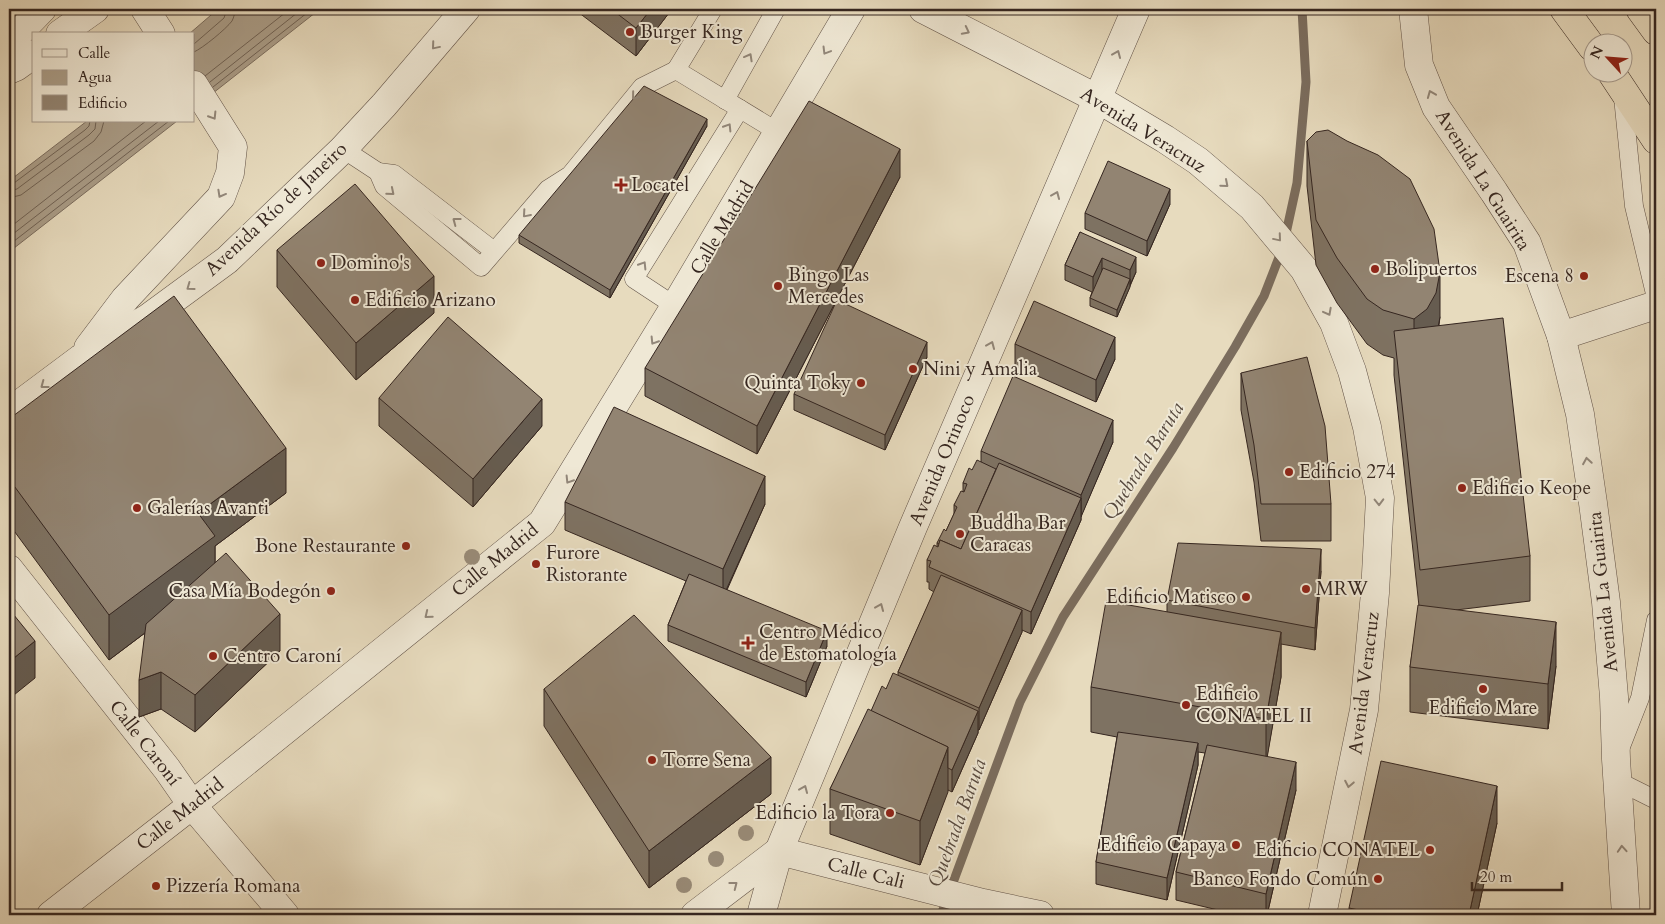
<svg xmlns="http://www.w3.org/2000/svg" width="1665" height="924" font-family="Cardo,serif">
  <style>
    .water { fill: #aa9d88; stroke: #7b6d5e }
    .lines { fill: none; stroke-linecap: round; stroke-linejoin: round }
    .shore { stroke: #706254; stroke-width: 1 }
    .stream { stroke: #7b6d5e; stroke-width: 9 }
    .service-casing { stroke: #625348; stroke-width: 19 }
    .minor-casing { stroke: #625348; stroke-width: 29 }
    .tertiary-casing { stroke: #625348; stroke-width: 29 }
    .motorway-casing { stroke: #352620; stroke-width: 29 }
    .service { stroke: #efe8d5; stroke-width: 18 }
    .minor { stroke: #efe8d5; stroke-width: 28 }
    .tertiary { stroke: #efe8d5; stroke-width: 28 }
    .motorway { stroke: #e7dbbe; stroke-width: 28 }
    .tree { fill: #998c79 }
    .wall { fill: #7e7262; stroke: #352620 }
    .shaded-wall { fill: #665c50; stroke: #352620 }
    .building { fill: #928472; stroke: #352620 }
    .oneway { stroke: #92877a }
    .poi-dot { fill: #8f2418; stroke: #efe8d5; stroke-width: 2 }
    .labels { text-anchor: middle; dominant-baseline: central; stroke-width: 4; stroke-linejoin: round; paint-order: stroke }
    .poi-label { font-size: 19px; fill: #352620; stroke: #efe8d5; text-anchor: start }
    .street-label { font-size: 19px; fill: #352620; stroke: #efe8d5 }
    .water-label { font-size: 20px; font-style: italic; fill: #584a3f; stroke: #efe8d5 }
  </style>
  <rect width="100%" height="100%" fill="#e7dbbe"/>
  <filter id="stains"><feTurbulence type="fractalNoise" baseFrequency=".004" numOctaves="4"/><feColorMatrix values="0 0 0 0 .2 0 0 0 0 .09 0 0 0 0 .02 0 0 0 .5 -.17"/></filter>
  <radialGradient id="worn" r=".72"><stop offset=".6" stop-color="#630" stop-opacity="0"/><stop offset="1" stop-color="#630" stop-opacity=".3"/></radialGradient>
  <!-- water -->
  <g class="water">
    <path d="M218,9H320L194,108V34H189Z"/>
    <path d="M87,121H177L9,252V181Z"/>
  </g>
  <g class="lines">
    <!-- shore -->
    <g class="shore">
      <path d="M194,44L224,18L227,9"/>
      <path d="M194,52C203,48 226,29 232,21C234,17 235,13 235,9"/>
      <path d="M205,76L290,9"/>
      <path d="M210,82L302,9"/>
      <path d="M213,87L312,9"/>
      <path d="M9,184L14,183L85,130L89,126L90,121"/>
      <path d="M9,191L17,189L89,135L95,129L96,121"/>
      <path d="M9,198L21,195L94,141L101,132L104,121"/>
      <path d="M9,228L146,121"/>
      <path d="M9,237L159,121"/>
      <path d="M9,245L169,121"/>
    </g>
    <!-- stream -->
    <path class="stream" d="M941,915L1020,702L1063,617L1173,448L1235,347L1264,296L1283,247L1297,183L1306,82L1302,9"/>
    <!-- service casing -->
    <g class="service-casing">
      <g id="service">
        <path d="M713,9L676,70L778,132"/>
        <path d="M1623,97L1634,206L1656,298"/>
        <path d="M725,100L776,9"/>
        <path d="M343,149L378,172L384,186L481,267L548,189L570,175L642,87L676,70"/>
        <path d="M378,172L394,174L494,251"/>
        <path d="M675,306L634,279L740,109"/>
        <path d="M1620,749L1640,698L1656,620"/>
        <path d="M1618,781L1656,800"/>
      </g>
    </g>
    <!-- minor casing -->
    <g class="minor-casing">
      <g id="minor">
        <path d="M1561,336L1656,305"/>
        <path d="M9,569L167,769L192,805L285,915"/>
        <path d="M779,851L983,903L1040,915"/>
        <path d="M51,915L192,805L542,523L675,306L851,9"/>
        <path d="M695,915L779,851"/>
        <path d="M761,915L779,851L913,527L1136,9"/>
      </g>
    </g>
    <!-- tertiary casing -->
    <g class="tertiary-casing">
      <g id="tertiary">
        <path d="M145,9L161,34"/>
        <path d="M923,9L1098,99L1165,139L1198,161L1252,207L1304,269L1334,323L1352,371L1367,427L1380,498L1375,593L1364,710L1322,915"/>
        <path d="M1413,9L1419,65L1436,107L1494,192L1527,243L1561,336L1580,414L1593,503L1606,602L1614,697L1616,759L1626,915"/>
        <path d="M60,34L95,9"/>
        <path d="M9,43L42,9"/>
        <path d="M9,70L16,67L34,54"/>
        <path d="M88,348L125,299L221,197L230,173L233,147L194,85"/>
        <path d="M9,412L80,359L148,318L227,260L343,149L384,105L466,9"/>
      </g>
    </g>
    <!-- motorway casing -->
    <g class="motorway-casing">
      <g id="motorway">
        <path d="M1564,9L1592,47"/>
        <path d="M1640,9L1656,31"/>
        <path d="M1611,72L1656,140"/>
      </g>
    </g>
    <!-- service -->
    <use href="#service" class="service"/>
    <!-- minor -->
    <use href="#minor" class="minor"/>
    <!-- tertiary -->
    <use href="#tertiary" class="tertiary"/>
    <!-- motorway -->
    <use href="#motorway" class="motorway"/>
  </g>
  <!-- trees -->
  <g class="tree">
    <circle cx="472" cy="557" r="8"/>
    <circle cx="746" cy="833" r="8"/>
    <circle cx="716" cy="859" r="8"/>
    <circle cx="684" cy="885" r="8"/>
  </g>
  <!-- wall -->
  <g class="wall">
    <path d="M574,9H672L636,56Z"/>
    <path d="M707,126L610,298L519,243V235Z"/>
    <path d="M1307,141L1440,317L1439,325L1530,556V601L1456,610L1556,666L1548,729L1410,712V667L1419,606L1394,375V358L1383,355L1367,344L1337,303L1316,265L1307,186Z"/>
    <path d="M900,177L757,454L645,396V368Z"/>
    <path d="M1170,204L1147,256L1085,229V213Z"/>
    <path d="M1080,232L1136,272L1117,317L1090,306V298L1092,292L1065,280V265Z"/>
    <path d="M277,250L434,313L356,380L277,287Z"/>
    <path d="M1015,344L1115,359L1096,402L1015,366Z"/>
    <path d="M927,357L885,450L794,410V394Z"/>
    <path d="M1241,373L1331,504V541H1261L1254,482L1241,410Z"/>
    <path d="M379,398L542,426L473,507L379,426Z"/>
    <path d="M9,419L286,493L215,546V562L280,651L195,732L161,709L139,717L145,633L109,660L9,524Z"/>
    <path d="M1113,442L1081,516V520L1031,634L1022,630V632L979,730H978V733L952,792L948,790L920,865L830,834V789L871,711L886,689L898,676V672L934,592L929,589V582H927V560L937,546V543L946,531L954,514V505L963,492V483L972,470L981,462V451Z"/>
    <path d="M565,502L765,504L727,590L827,646L806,697L668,641V625L686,581L565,530Z"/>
    <path d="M1321,571L1315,650L1281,644V677L1267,756L1296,790L1267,915H1239L1176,900V872L1205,753L1198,752V765L1167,900L1096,884V862L1117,737L1091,732V687L1167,612V600Z"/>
    <path d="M544,689L771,794L649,888L544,726Z"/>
    <path d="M1497,823L1477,915H1349V908Z"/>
  </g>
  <!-- shaded-wall -->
  <g class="shaded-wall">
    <path d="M651,9H672L636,56V28Z"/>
    <path d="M707,119V126L610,298V290Z"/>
    <path d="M900,149V177L757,454V426Z"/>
    <path d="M1170,189V204L1147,256V241Z"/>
    <path d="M1136,257V272L1130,285V270Z"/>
    <path d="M1102,258V273L1093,293V277Z"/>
    <path d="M1440,272V317L1436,338L1414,364V319Z"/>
    <path d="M434,276V313L356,380V343Z"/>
    <path d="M1130,279V287L1117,317V310Z"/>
    <path d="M1115,337V359L1096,402V380Z"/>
    <path d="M927,342V357L885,450V435Z"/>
    <path d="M542,399V426L473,507V479Z"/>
    <path d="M1113,420V442L1081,517V495Z"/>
    <path d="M286,448V493L215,546V580L109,660V615L198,513Z"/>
    <path d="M765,476V504L723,597V569Z"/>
    <path d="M1081,498V520L1031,634V612Z"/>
    <path d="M1321,549V571L1315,650V628Z"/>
    <path d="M1022,610V632L979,730V708Z"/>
    <path d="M280,614V651L195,732V695Z"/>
    <path d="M1556,622V666L1548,729V684Z"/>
    <path d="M827,631V646L806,697V682Z"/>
    <path d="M1281,632V677L1266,764V719Z"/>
    <path d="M35,641V678L9,699V662Z"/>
    <path d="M161,672V709L139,717V680Z"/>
    <path d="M978,711V733L952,792V770Z"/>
    <path d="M1198,743V765L1167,900V878Z"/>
    <path d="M948,747V792L920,865V821Z"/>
    <path d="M771,757V794L649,888V851Z"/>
    <path d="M1296,762V790L1267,915H1266V894Z"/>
    <path d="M1497,786V823L1477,915H1469Z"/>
  </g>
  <!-- building -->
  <g class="building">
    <path d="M611,9H651L636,28Z"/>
    <path d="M644,86L707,119L610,290L519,235Z"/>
    <path d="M809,101L900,149L757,426L645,368Z"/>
    <path d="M1328,130L1347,141L1378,155L1410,179L1434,229L1440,272L1436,293L1427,309L1414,319L1383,310L1367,299L1337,258L1316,220L1307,141L1316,132Z"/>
    <path d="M1108,161L1170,189L1147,241L1085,213Z"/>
    <path d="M355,184L434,276L356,343L277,250Z"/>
    <path d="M1080,232L1136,257L1130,270L1102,258L1093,277L1065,265Z"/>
    <path d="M1103,268L1130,279L1117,310L1090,298Z"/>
    <path d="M174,296L286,448L198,513L215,536L109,615L9,479V419Z"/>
    <path d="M837,300L927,342L885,435L794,394Z"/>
    <path d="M1034,301L1115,337L1096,380L1015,344Z"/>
    <path d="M448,317L542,399L473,479L379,398Z"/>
    <path d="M1503,318L1530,556L1420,570L1394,331Z"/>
    <path d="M1307,357L1325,426L1331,504H1261L1254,445L1241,373Z"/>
    <path d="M1013,376L1113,420L1081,495L981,451Z"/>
    <path d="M614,407L765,476L723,569L565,502Z"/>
    <path d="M977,460L996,469L961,549L940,540L939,544L937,543L944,529L946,531L957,507L954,505L961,491L964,492L967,484L963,483L969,468L972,470Z"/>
    <path d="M999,463L1081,498L1031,612L929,567L931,561L927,560L934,545L938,547L940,540L961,549Z"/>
    <path d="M1178,543L1321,549L1315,628L1167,600Z"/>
    <path d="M226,553L280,614L195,695L161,672L139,680L146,624Z"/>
    <path d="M689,574L827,631L806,682L668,625Z"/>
    <path d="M941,575L1022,610L979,708L898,672Z"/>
    <path d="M1106,601L1281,632L1266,719L1091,687Z"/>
    <path d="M1418,605L1556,622L1548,684L1410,667Z"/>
    <path d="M9,609L35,641L9,662Z"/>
    <path d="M634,615L771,757L649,851L544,689Z"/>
    <path d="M893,673L978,711L952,770L948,768V747L871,711L882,686L886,689Z"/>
    <path d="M868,709L948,747L920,821L830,789Z"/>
    <path d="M1118,732L1198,743L1167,878L1096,862Z"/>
    <path d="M1207,745L1296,762L1266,894L1176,872Z"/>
    <path d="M1381,761L1497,786L1469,915H1383L1349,908Z"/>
  </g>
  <!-- one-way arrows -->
  <defs><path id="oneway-chevron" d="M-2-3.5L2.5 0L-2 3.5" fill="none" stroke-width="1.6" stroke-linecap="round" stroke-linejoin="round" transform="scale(1.25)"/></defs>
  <g class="oneway">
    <use href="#oneway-chevron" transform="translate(966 31) rotate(27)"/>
    <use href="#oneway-chevron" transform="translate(435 46) rotate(130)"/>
    <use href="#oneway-chevron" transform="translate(826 51) rotate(121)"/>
    <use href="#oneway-chevron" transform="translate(1117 54) rotate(-67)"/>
    <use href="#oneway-chevron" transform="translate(749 57) rotate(-61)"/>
    <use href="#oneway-chevron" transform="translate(1431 94) rotate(-112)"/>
    <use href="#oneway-chevron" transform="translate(635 96) rotate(129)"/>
    <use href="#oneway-chevron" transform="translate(213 116) rotate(58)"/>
    <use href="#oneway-chevron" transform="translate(728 127) rotate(-58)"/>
    <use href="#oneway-chevron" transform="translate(1225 184) rotate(41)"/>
    <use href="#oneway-chevron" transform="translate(391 192) rotate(40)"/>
    <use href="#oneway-chevron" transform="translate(221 194) rotate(119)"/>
    <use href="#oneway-chevron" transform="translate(1056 195) rotate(-67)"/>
    <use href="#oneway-chevron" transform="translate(526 214) rotate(131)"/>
    <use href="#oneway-chevron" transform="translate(456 221) rotate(-143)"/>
    <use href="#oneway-chevron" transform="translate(1278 238) rotate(50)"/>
    <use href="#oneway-chevron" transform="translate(643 265) rotate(-58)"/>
    <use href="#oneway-chevron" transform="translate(190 287) rotate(144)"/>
    <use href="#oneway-chevron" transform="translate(1328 312) rotate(62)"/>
    <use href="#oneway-chevron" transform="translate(654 341) rotate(122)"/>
    <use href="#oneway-chevron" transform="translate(991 345) rotate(-67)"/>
    <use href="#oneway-chevron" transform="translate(44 385) rotate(143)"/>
    <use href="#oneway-chevron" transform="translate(1587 461) rotate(-99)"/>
    <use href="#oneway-chevron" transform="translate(569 480) rotate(122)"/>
    <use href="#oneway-chevron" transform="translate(1379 502) rotate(89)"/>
    <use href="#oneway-chevron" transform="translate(880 607) rotate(-67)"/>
    <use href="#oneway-chevron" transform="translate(428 615) rotate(141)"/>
    <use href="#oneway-chevron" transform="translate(1349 784) rotate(101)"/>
    <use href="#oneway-chevron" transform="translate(804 789) rotate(-67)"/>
    <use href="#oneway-chevron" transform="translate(1622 849) rotate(-94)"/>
    <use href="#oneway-chevron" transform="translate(734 885) rotate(-38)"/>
  </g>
  <!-- markers -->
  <g class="poi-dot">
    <circle cx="630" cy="32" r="5"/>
    <path d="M618.5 177.5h5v5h5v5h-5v5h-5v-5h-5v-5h5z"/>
    <circle cx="321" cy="263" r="5"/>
    <circle cx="1375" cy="269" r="5"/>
    <circle cx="1584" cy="276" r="5"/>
    <circle cx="778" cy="286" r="5"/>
    <circle cx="355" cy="300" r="5"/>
    <circle cx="913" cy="369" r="5"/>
    <circle cx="861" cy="383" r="5"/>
    <circle cx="1289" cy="472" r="5"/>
    <circle cx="1462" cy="488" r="5"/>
    <circle cx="137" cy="508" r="5"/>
    <circle cx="960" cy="534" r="5"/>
    <circle cx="406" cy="546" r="5"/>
    <circle cx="536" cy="564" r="5"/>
    <circle cx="1306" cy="589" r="5"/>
    <circle cx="331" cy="591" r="5"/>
    <circle cx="1246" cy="597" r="5"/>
    <path d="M745.5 635.5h5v5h5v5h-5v5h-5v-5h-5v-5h5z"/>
    <circle cx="213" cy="656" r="5"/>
    <circle cx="1483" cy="689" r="5"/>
    <circle cx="1186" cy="705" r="5"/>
    <circle cx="652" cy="760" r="5"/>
    <circle cx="890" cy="813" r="5"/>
    <circle cx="1236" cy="845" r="5"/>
    <circle cx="1430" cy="850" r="5"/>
    <circle cx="1378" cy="879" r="5"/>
    <circle cx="156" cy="886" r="5"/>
  </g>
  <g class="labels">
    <!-- poi labels -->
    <g class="poi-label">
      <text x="640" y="32">Burger King</text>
      <text x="631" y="185">Locatel</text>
      <text x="331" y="263">Domino's</text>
      <text x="1385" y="269">Bolipuertos</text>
      <text x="788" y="275">Bingo Las<tspan x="788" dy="22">Mercedes</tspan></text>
      <text x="1574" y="276" text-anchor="end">Escena 8</text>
      <text x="365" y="300">Edificio Arizano</text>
      <text x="923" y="369">Nini y Amalia</text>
      <text x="851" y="383" text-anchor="end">Quinta Toky</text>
      <text x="1299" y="472">Edificio 274</text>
      <text x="1472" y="488">Edificio Keope</text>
      <text x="147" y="508">Galerías Avanti</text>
      <text x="970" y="523">Buddha Bar<tspan x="970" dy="22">Caracas</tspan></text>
      <text x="396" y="546" text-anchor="end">Bone Restaurante</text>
      <text x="546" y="553">Furore<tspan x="546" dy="22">Ristorante</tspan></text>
      <text x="1316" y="589">MRW</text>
      <text x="321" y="591" text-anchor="end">Casa Mía Bodegón</text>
      <text x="1236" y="597" text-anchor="end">Edificio Matisco</text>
      <text x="759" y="632">Centro Médico<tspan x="759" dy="22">de Estomatología</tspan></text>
      <text x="223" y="656">Centro Caroní</text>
      <text x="1196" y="694">Edificio<tspan x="1196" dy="22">CONATEL II</tspan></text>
      <text x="1483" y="708" text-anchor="middle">Edificio Mare</text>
      <text x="662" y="760">Torre Sena</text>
      <text x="880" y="813" text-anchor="end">Edificio la Tora</text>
      <text x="1226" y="845" text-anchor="end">Edificio Capaya</text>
      <text x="1420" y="850" text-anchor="end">Edificio CONATEL</text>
      <text x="1368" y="879" text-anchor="end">Banco Fondo Común</text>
      <text x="166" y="886">Pizzería Romana</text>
    </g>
    <!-- street labels -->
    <g class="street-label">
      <text transform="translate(1143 130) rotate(32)">Avenida Veracruz</text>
      <text transform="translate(1483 180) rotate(58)">Avenida La Guairita</text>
      <text transform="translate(276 209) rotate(-43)">Avenida Río de Janeiro</text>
      <text transform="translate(722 228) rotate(-59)">Calle Madrid</text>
      <text transform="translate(942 460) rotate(-67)">Avenida Orinoco</text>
      <text transform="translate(495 560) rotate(-39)">Calle Madrid</text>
      <text transform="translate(1603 592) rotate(-96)">Avenida La Guairita</text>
      <text transform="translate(1364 683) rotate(-83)">Avenida Veracruz</text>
      <text transform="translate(145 743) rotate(52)">Calle Caroní</text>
      <text transform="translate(180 814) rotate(-38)">Calle Madrid</text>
      <text transform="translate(866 873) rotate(14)">Calle Cali</text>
    </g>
    <!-- water labels -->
    <g class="water-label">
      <text transform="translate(1143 461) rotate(-58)">Quebrada Baruta</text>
      <text transform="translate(957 823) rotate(-70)">Quebrada Baruta</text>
    </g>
  </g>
  <!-- margin -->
  <rect width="1665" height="924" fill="none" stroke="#e7dbbe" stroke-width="30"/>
  <rect x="10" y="10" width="1645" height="904" fill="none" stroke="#352620" stroke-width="2.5"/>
  <rect x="15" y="15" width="1635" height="894" fill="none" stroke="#352620"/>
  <!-- legend -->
  <rect x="32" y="32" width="162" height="90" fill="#efe8d5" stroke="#a59a8d"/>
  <rect x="42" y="49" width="25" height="8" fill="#efe8d5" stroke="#a59a8d"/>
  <text x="78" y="58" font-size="15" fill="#352620">Calle</text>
  <rect x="42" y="70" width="25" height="15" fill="#aa9d88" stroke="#a59a8d"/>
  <text x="78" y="82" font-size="15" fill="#352620">Agua</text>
  <rect x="42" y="95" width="25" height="15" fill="#928472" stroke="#a59a8d"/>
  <text x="78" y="108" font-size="15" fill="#352620">Edificio</text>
  <!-- north arrow -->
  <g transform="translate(1608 58) rotate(296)"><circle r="24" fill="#efe8d5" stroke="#a59a8d"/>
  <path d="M0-4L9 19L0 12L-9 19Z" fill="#8f2418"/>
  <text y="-8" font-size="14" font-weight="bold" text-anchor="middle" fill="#352620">N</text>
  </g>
  <!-- scale -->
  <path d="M1472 882v8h90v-8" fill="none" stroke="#352620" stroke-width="2.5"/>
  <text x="1480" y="882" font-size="15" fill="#352620" stroke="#efe8d5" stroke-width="4" paint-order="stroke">20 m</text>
  <rect width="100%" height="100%" filter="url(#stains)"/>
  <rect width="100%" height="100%" fill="url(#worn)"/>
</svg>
